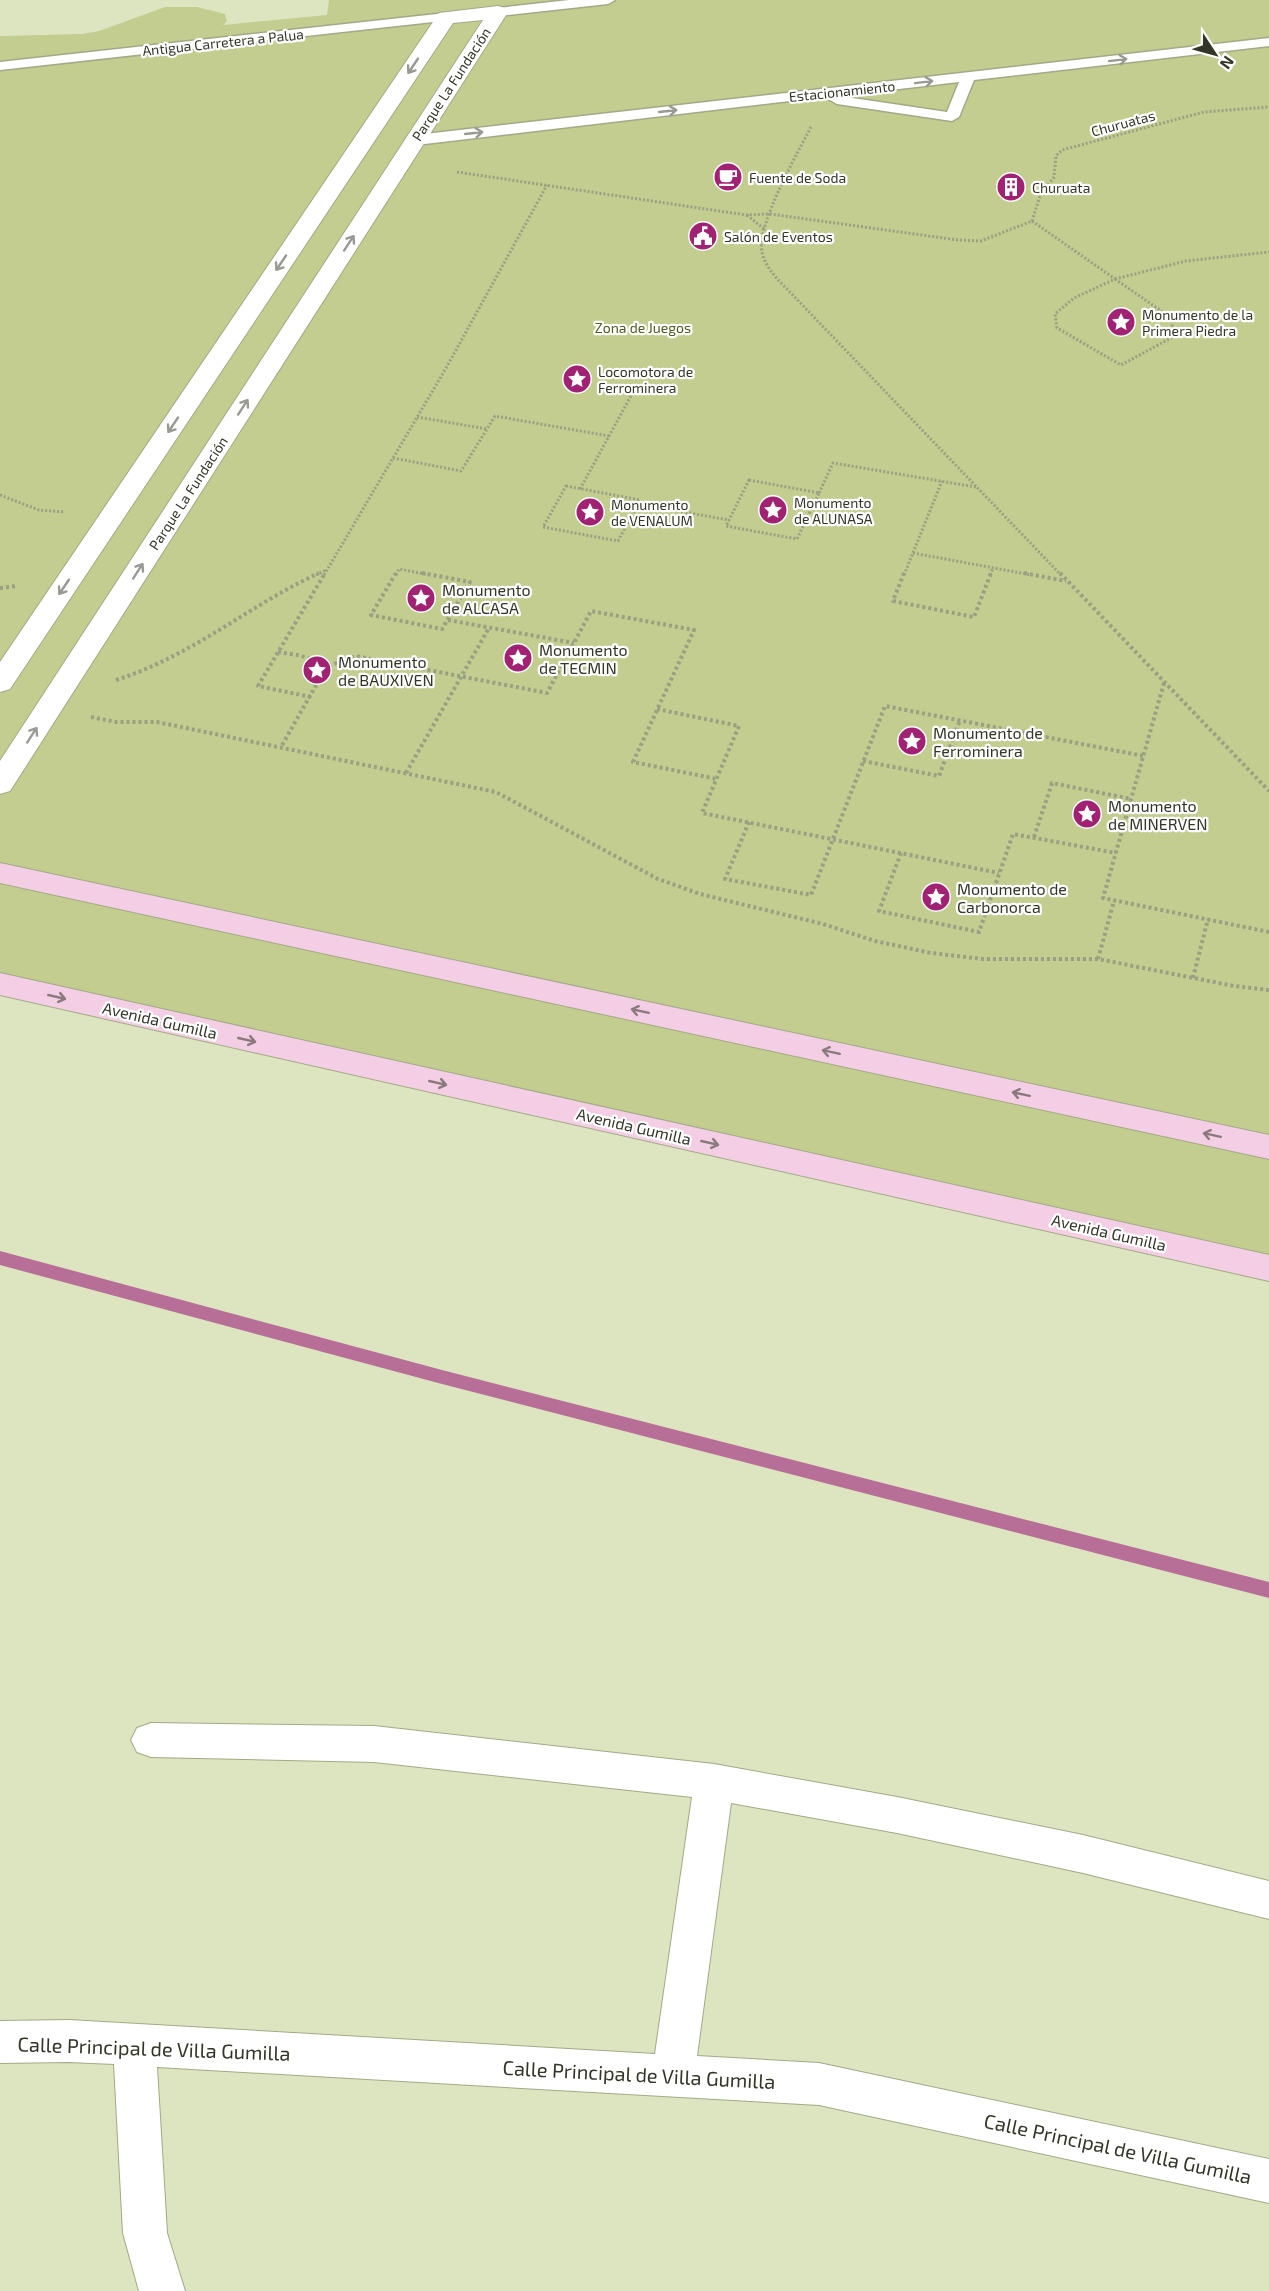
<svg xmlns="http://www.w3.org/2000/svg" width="1269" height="2291" font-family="'Exo 2',sans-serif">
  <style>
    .green { fill: #c2cd8f }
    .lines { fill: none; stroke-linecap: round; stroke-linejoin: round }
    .stream { fill: #b86f97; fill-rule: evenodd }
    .service-casing { stroke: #a2a986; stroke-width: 3 }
    .minor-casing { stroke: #a2a986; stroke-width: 2 }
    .secondary-casing { stroke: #a2a986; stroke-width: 2 }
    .path-far1 { stroke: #9aa083; stroke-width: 3; stroke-dasharray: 2 2; stroke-linecap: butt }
    .path { stroke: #9aa083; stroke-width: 4; stroke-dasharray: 3 3; stroke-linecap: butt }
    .service { fill: #fff; fill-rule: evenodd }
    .minor { fill: #fff; fill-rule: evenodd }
    .secondary { fill: #f4cee4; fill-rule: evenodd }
    .oneway { stroke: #999a93 }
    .oneway2 { stroke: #8a7a7c }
    .labels { text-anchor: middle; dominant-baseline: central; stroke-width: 4.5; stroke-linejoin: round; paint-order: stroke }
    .far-street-label { font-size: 14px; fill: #333627; stroke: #fff }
    .far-poi-label { font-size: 14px; fill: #333627; stroke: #fff; text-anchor: start }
    .far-park-label { font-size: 14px; fill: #515a20; stroke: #fff }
    .poi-label { font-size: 16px; fill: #333627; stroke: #fff; text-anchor: start }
    .street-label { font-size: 16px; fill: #333627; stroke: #fff }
    .near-street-label { font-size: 20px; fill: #333627; stroke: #fff }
  </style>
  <rect width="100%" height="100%" fill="#dde5c0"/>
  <!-- green -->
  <g class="green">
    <path d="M329,0H1269V1147L0,873V36L83,34L99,31L165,7H197L225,14L227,21L223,25L327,15Z"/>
    <path d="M0,878L1269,1154V1261L0,979Z"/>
  </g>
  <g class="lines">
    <!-- stream -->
    <path class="stream" d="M0,1251L442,1370L1269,1582V1598L442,1384L0,1265Z"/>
    <!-- service casing -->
    <g class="service-casing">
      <g id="service">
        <path d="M569,0H615L608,4L498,16L491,12L498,8Z"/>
        <path d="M446,13L453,17L451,20L0,70V62Z"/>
        <path d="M1269,38V46L974,80L959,117L952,121L837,104L830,100L833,96L416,145L408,140L416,135ZM959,82L947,112L839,96Z"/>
      </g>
    </g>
    <!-- minor casing -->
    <g class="minor-casing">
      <g id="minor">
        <path d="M498,6L505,8L508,12L10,791L0,794V761L483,20L453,23L10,689L0,692V662L439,13Z"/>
        <path d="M151,1723L374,1726L714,1764L897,1797L1083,1835L1269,1881V1919L1083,1873L897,1833L731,1803L697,2056L819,2063L1269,2159V2203L819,2105L157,2067L167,2233L185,2291H139L123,2233L114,2064L69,2062L0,2063V2021L69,2020L655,2054L692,1797L374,1762L151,1757L137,1752L131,1740L137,1728Z"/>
      </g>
    </g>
    <!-- secondary casing -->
    <g class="secondary-casing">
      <g id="secondary">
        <path d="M0,863L1269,1135V1159L0,883Z"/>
        <path d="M0,973L1269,1255V1281L0,995Z"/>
      </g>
    </g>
    <!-- path-far1 -->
    <g class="path-far1">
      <path d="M811,127C798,152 756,226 762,252C765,267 778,280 788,290L1061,575"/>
      <path d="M457,172L746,215L770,214L958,240L981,241L1032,221"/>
      <path d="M747,215L764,229"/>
      <path d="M1032,221L1115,279"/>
      <path d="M1032,221L1040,196L1054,177L1056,156L1062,150L1204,112L1269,107"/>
      <path d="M1115,279L1173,319L1171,338L1121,365L1057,328L1055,314L1074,298Z"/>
      <path d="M1115,279L1186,261L1269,252"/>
      <path d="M417,417L487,429"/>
      <path d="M393,458L461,471L495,416L609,436"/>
      <path d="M749,480L819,493L797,539L726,526Z"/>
      <path d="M566,486L640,500L618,541L543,527Z"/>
      <path d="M580,489L632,394"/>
      <path d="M819,493L833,463L976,487"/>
      <path d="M0,495L39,510L65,512"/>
      <path d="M638,504L729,520"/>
      <path d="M913,553L1032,575"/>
      <path d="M316,575L326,570"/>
      <path d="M324,575L445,370L547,185"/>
      <path d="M396,575L399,569L430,575"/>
      <path d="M904,575L942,481"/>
      <path d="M990,575L993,568"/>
    </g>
    <!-- path -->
    <g class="path">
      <path d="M396,573L371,615L442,629L470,582L422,573"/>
      <path d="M904,573L893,601L974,617L991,573"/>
      <path d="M1024,573L1066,581"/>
      <path d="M1060,573L1269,791"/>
      <path d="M0,588L17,586"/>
      <path d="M448,620L574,643"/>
      <path d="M278,652C295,655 316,655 323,673L281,747"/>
      <path d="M323,668L356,656L547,693L591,611L694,630L633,762L717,779"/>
      <path d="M116,680C192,656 248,606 319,573"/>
      <path d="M1164,683L1103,898L1269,932"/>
      <path d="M311,697L258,686L325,573"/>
      <path d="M657,709L739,726L702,813L999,873"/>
      <path d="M91,717L116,722H157L496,792L658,879L700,894L823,924L875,941L931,953L983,959H1098L1234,986L1269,990"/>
      <path d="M863,761L939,776L960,720"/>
      <path d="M406,773L489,628"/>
      <path d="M749,822L725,879L811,895L885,706L1144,756"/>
      <path d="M1034,837L1052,783L1131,799"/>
      <path d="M901,853L879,911L979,932L1013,834L1116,853"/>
      <path d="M1098,959L1114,901"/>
      <path d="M1193,978L1208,919"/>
    </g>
    <!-- service -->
    <use href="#service" class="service"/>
    <!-- minor -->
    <use href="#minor" class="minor"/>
    <!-- secondary -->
    <use href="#secondary" class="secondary"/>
  </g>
  <!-- one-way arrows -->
  <defs><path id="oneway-shaft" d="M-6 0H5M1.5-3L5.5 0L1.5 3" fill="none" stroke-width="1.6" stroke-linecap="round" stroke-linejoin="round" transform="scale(1.5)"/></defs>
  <g class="oneway">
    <use href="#oneway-shaft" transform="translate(1118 60) rotate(-7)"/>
    <use href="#oneway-shaft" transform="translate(413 66) rotate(124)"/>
    <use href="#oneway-shaft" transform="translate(924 82) rotate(-7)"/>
    <use href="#oneway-shaft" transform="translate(668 111) rotate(-6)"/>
    <use href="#oneway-shaft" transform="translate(474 133) rotate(-6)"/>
    <use href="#oneway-shaft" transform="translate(349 243) rotate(-57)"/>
    <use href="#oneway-shaft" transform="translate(281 263) rotate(124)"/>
    <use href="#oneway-shaft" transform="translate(243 407) rotate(-57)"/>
    <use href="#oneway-shaft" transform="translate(173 425) rotate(124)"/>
    <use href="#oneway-shaft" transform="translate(138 571) rotate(-57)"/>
    <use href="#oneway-shaft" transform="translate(64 587) rotate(124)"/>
    <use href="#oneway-shaft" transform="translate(32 735) rotate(-57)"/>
  </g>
  <g class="oneway2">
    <use href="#oneway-shaft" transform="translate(57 997) rotate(13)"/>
    <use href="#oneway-shaft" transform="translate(640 1011) rotate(-168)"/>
    <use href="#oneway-shaft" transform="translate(247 1040) rotate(13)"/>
    <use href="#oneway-shaft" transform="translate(831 1052) rotate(-168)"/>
    <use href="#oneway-shaft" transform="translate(438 1083) rotate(13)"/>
    <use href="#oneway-shaft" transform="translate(1021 1094) rotate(-168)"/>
    <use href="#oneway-shaft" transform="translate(1212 1135) rotate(-168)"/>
    <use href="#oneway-shaft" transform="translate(710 1143) rotate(13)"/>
  </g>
  <!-- icons -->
  <defs>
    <g id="cafe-disc" transform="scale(1.5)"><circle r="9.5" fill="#a12173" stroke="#fff"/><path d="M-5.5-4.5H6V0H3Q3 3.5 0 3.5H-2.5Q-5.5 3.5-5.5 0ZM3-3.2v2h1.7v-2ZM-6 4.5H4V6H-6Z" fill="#fff"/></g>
    <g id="building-disc" transform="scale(1.5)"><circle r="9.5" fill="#a12173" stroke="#fff"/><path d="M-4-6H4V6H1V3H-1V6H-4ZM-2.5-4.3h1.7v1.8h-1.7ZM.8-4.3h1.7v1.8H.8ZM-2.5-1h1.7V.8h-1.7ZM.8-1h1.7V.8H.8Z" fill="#fff"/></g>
    <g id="civic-disc" transform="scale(1.5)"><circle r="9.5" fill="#a12173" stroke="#fff"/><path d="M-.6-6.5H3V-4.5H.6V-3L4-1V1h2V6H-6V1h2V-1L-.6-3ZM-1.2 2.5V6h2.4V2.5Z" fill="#fff"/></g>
    <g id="sight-disc" transform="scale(1.5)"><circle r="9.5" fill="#a12173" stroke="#fff"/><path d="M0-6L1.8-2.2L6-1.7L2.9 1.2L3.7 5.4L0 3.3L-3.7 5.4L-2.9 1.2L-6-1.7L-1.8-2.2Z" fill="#fff"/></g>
  </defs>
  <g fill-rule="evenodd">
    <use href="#cafe-disc" x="728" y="177"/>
    <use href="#building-disc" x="1011" y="187"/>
    <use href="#civic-disc" x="703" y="236"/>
    <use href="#sight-disc" x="1121" y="322"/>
    <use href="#sight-disc" x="577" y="379"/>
    <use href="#sight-disc" x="773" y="510"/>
    <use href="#sight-disc" x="590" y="512"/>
    <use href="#sight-disc" x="421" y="598"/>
    <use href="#sight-disc" x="518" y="658"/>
    <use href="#sight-disc" x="317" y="670"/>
    <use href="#sight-disc" x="912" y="741"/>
    <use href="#sight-disc" x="1087" y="814"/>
    <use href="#sight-disc" x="936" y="897"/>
  </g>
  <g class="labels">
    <!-- far-street labels -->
    <g class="far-street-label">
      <text transform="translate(223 42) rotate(-6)">Antigua Carretera a Palua</text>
      <text transform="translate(451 84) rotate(-57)">Parque La Fundación</text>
      <text transform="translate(842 91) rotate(-6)">Estacionamiento</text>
      <text transform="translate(1123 123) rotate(-15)">Churuatas</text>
      <text transform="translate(188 493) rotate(-57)">Parque La Fundación</text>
    </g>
    <!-- far-poi labels -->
    <g class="far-poi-label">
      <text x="749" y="177">Fuente de Soda</text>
      <text x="1032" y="187">Churuata</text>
      <text x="724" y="236">Salón de Eventos</text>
      <text x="1142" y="314">Monumento de la<tspan x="1142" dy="16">Primera Piedra</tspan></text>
      <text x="598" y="371">Locomotora de<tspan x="598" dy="16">Ferrominera</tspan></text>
      <text x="794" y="502">Monumento<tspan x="794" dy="16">de ALUNASA</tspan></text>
      <text x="611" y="504">Monumento<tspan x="611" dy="16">de VENALUM</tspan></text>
    </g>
    <!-- far-park labels -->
    <g class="far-park-label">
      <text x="643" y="327">Zona de Juegos</text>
    </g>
    <!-- poi labels -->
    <g class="poi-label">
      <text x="442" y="589">Monumento<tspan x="442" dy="18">de ALCASA</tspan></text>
      <text x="539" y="649">Monumento<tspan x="539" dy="18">de TECMIN</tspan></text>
      <text x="338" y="661">Monumento<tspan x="338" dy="18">de BAUXIVEN</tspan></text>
      <text x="933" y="732">Monumento de<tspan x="933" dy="18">Ferrominera</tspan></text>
      <text x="1108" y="805">Monumento<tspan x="1108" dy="18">de MINERVEN</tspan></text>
      <text x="957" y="888">Monumento de<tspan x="957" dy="18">Carbonorca</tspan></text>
    </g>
    <!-- street labels -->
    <g class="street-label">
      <text transform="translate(160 1020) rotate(13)">Avenida Gumilla</text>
      <text transform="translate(634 1126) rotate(13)">Avenida Gumilla</text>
      <text transform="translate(1109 1232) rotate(13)">Avenida Gumilla</text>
    </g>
    <!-- near-street labels -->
    <g class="near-street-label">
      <text transform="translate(154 2048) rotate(2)">Calle Principal de Villa Gumilla</text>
      <text transform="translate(639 2074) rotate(3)">Calle Principal de Villa Gumilla</text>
      <text transform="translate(1118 2148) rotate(12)">Calle Principal de Villa Gumilla</text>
    </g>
  </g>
  <!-- north arrow -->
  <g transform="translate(1215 54) rotate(126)" stroke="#ffffff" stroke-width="4.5" paint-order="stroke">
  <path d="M0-4.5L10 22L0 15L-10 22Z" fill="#333627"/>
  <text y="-9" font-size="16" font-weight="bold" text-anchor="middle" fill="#333627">N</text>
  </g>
</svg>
